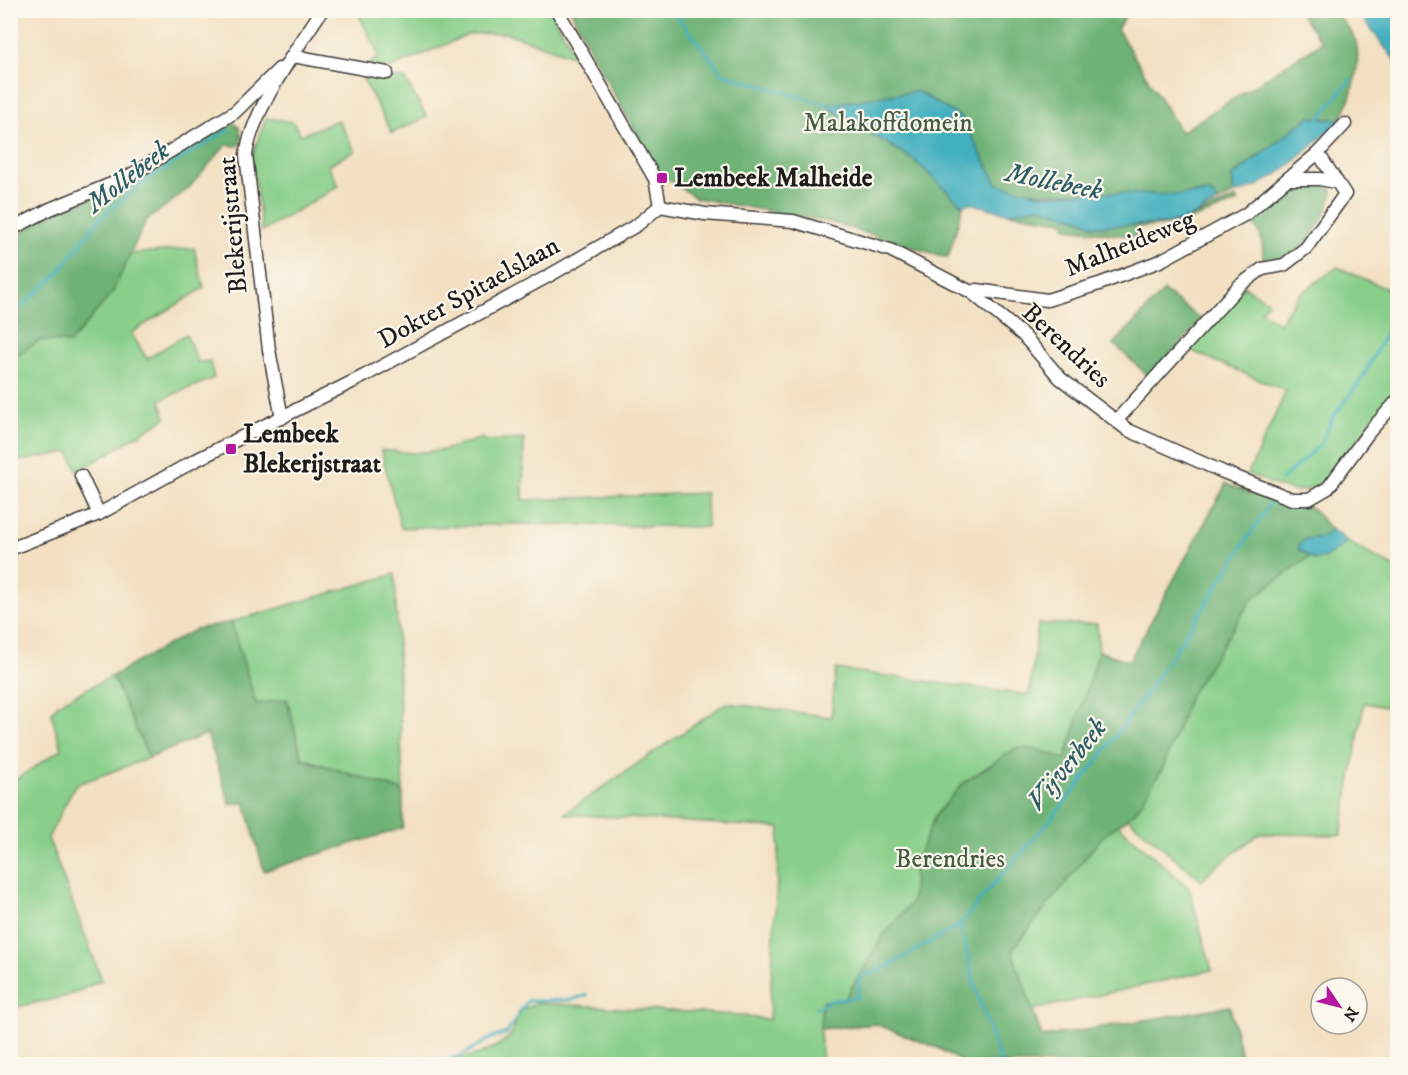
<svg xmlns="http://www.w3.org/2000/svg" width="1408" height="1075" font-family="'IM FELL DW Pica',serif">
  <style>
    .green { fill: #89cf8a; stroke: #527653; stroke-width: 1.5 }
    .forest { fill: #6eb276; stroke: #456749; stroke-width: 1.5 }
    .water { fill: #41afbe; stroke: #2e666d; stroke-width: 1.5 }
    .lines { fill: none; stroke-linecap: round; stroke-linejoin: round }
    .stream { stroke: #41afbe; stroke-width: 3 }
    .minor-casing { stroke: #3c3935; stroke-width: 15 }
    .minor { stroke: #fff; stroke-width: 12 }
    .poi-dot { fill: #b5179e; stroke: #fbf7ec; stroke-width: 2 }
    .labels { text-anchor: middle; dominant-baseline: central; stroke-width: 4.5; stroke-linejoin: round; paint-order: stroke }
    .park-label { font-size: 26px; fill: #425b42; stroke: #fbf7ec }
    .poi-label { font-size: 26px; font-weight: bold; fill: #1c1c1c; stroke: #fbf7ec; text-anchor: start }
    .street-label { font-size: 26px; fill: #1c1c1c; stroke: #fbf7ec }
    .water-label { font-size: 27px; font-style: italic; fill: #2d5e65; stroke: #fbf7ec }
  </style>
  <rect width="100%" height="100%" fill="#fbf7ec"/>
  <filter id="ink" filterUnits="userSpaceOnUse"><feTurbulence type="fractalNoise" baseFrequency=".0167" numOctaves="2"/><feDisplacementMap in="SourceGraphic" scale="12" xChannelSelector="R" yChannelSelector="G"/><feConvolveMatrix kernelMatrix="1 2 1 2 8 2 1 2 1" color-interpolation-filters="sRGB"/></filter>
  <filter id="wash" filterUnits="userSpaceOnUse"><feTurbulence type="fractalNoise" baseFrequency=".008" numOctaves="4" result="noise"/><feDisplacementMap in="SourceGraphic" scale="24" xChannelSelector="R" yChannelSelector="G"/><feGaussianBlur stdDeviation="1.35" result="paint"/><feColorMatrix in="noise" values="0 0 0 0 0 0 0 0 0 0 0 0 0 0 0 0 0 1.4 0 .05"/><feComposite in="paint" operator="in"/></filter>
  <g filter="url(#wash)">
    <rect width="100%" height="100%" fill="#f3e0c2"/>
    <!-- green -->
    <g class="green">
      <path d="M357,11H551L577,58L507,33L470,34L391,68L368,66L379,56Z"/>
      <path d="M361,75L405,79L427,117L392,133Z"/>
      <path d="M266,118L293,122L301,135L338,120L355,151L328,165L339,186L262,231L252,156Z"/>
      <path d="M194,248L204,288L131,333L147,359L186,334L198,362L210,361L214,378L160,400L166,418L78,472L69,452L19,461L11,445L10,359L112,293L130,254Z"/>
      <path d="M1337,267L1397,293V391L1325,480C1299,502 1276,485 1248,474L1286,391L1189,350L1244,286L1268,302L1261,311L1279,323L1299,295Z"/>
      <path d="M482,438L486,441L524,439L523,500L706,493L707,527L514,524L401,528L381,450L413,453L444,450Z"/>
      <path d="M1226,484L1279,504L1310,507L1337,536L1397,569V709L1364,703L1341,835L1259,834L1210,871L1202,881L1128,818L1118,825L1189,888L1212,970L1032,1010L1042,1037L1230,1006L1243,1064H966L938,1048L876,1024L820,1029L822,1064H437C458,1060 497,1053 511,1034C515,1028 517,1018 519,1011L537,1003L737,1015L769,1020L780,828L564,814L726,703L831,717L836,669L1029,695L1038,624H1097L1099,651L1129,662Z"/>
      <path d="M395,574L403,791L302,758L287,699L256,704L231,622Z"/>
      <path d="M112,676L149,758L75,785L48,838L102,980L68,996L11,1008L10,775L15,780L62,749L51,713L59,703Z"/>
    </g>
    <!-- forest -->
    <g class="forest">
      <path d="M571,11H1125L1127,14L1117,29L1181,132L1322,42L1298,11H1334C1341,19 1349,28 1354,37C1364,57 1351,102 1340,120L1309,117L1232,176L1234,194L1218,202L1211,193C1199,191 1187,195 1175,195C1147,195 1120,193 1092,192C1055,192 1034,197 997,184L962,118L826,105L914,160L963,206L948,258L829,222L696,198L659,173L602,73Z"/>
      <path d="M231,122L239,127L242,139L238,146L226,145L187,190L146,221L112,293L70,343L40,340L11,359L10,240L59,209L116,190Z"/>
      <path d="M1319,183L1332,189C1334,203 1310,241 1299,250C1288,259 1277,260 1263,261C1263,245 1263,232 1250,221L1292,186Z"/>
      <path d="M1236,198L1238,202C1203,216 1174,228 1136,227V237L1067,228L1063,221L1008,213L1040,207L1080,219L1094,226L1167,224L1187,219Z"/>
      <path d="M1164,291L1202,320L1150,378L1114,344Z"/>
      <path d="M1226,484L1279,504L1310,507L1337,536L1252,599L1190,695L1163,768L1136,811L1102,837L1012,950L1042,1037L1230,1006L1241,1059L1177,1064H966L938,1048L876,1024L820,1029L822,1001L844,1000L885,933L912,902L915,864L935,816L963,783L1016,748L1036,749L1065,759L1099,651L1129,661Z"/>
      <path d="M231,622L256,704L287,699L302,759L403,791V828L264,871L245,803L230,804L207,734L149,758L112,676L196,629Z"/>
    </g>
    <!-- water -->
    <g class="water">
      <path d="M1357,11H1397V63Z"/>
      <path d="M917,91L962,118L997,184L1046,195L1090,192L1177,195L1211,193L1218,202L1187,219L1167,224L1094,226L1080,219L1040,207L1008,213L969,203L962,205L914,160L825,105Z"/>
      <path d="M1309,117L1340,120C1309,148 1277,184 1234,194L1232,177Z"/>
      <path d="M1332,530L1344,538L1345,544L1327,557L1315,560L1298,549L1299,545L1306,539L1322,537Z"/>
    </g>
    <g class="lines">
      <!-- stream -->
      <g class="stream">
        <path d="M672,10L723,74L827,105"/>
        <path d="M1318,120L1351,79"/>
        <path d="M10,316L56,276L100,218L145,181L228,130"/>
        <path d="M1281,480L1321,444L1333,417L1361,380L1392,321L1398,317"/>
        <path d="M815,1009L829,1001L858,997L860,977L881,970L960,925"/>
        <path d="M429,1064L461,1056L491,1038L507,1033L527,1001L571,1000L587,995"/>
        <path d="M1001,1064L976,990L960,925C997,877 1041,834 1078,786C1149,695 1210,598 1272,500"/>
      </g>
    </g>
  </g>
  <g filter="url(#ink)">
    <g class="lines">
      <!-- minor casing -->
      <g class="minor-casing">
        <g id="minor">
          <path d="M557,10L655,179L660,206"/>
          <path d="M293,56L387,73"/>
          <path d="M1289,179H1320L1335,182"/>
          <path d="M660,206L705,214L793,221L890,250L971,292L1024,336L1060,378L1128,430L1223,472L1292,499H1309L1328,488L1369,432L1398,400"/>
          <path d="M10,230L50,209L126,178L235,112L279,69"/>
          <path d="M971,292L977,290L1047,300L1099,284L1160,261L1246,214L1318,153L1345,124"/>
          <path d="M282,418L269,350L246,155C252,110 297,49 322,10"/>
          <path d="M1116,421L1239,286L1262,269L1284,265L1306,248L1345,194L1318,153"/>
          <path d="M81,476L99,514"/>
          <path d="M10,549L99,514L194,461L364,376L552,274L637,225L660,206"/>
        </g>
      </g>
      <!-- minor -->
      <use href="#minor" class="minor"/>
    </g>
  </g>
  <!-- markers -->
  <g class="poi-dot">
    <rect x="656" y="172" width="12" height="12" rx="3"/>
    <rect x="225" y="443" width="12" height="12" rx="3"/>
  </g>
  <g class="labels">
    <!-- park labels -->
    <g class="park-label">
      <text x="888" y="123">Malakoffdomein</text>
      <text x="950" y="859">Berendries</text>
    </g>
    <!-- poi labels -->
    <g class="poi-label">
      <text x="674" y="178">Lembeek Malheide</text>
      <text x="243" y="434">Lembeek<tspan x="243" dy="30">Blekerijstraat</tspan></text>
    </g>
    <!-- street labels -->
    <g class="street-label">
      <text transform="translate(233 225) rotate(-95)">Blekerijstraat</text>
      <text transform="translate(1130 244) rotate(-22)">Malheideweg</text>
      <text transform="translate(469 293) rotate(-29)">Dokter Spitaelslaan</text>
      <text transform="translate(1066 346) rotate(43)">Berendries</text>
    </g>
    <!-- water labels -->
    <g class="water-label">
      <text transform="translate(128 177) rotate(-38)">Mollebeek</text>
      <text transform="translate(1054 182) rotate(11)">Mollebeek</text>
      <text transform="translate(1067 765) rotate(-51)">Vijverbeek</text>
    </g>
  </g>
  <!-- margin -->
  <rect width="1408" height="1075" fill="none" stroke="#fbf7ec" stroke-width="36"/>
  <!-- north arrow -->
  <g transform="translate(1339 1006) rotate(125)"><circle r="28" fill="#fbf7ec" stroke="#a29f99" stroke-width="1.5"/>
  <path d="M0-4.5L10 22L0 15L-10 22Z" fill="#b5179e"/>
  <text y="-9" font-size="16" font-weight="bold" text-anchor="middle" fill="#1c1c1c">N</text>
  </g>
</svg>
